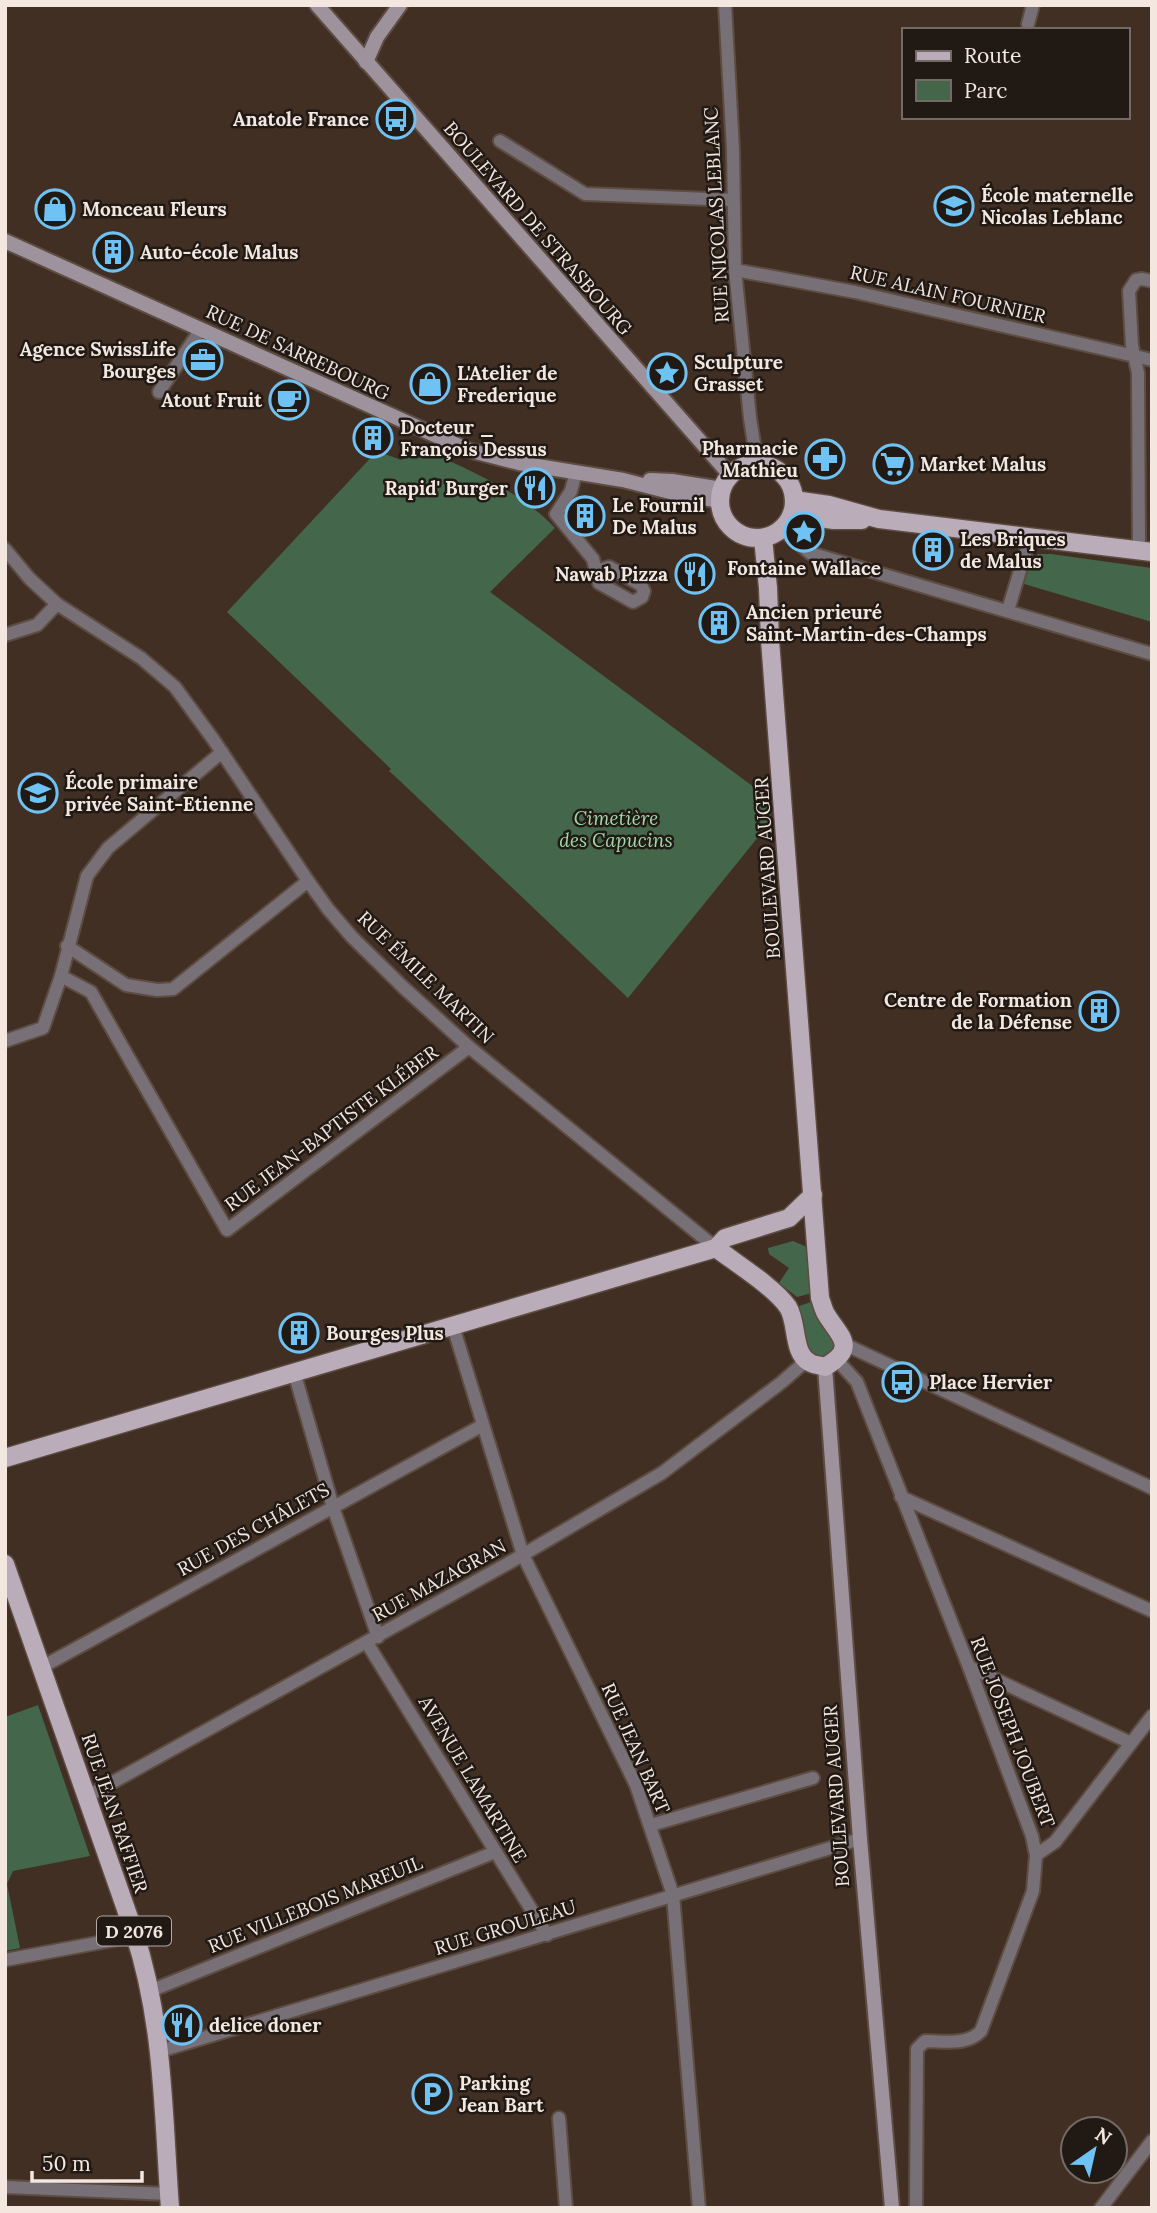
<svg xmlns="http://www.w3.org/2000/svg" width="1157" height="2213" font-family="Lora,serif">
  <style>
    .green { fill: #44664b }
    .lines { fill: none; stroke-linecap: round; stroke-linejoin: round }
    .street-casing { stroke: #5d4c42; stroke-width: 16 }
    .secondary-casing { stroke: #5d4c42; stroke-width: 18 }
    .primary-casing { stroke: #5d4c42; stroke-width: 21 }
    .street { stroke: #787077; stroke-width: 12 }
    .secondary { stroke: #9e929d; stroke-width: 14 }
    .primary { stroke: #bbacba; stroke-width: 18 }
    .labels { text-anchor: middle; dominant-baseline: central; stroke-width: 5; stroke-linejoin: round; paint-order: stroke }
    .shield { fill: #211914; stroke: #b4a9a3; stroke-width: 2 }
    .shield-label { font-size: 18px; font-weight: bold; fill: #f3e7e0 }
    .poi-label { font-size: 19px; font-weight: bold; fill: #f3e7e0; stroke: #211914; text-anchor: start }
    .street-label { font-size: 19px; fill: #f3e7e0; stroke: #211914 }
    .park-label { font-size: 19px; font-style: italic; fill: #9fd9aa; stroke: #211914 }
  </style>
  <rect width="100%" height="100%" fill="#412f24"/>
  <!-- green -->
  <g class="green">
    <path d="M414,446C460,465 521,491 555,528L490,592L770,799L771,821L628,998L399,780L389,771L391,769L227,612L377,451L401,460L408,457Z"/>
    <path d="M1038,554H1051L1152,568V622L1021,583L1027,566Z"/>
    <path d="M793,1241L807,1247L812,1293L797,1297L779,1283L789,1268L769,1254L768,1248Z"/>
    <path d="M814,1301L837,1342L834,1350L827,1359H818L807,1352L799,1306Z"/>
    <path d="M38,1705L90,1856L13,1871L7,1884L20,1948L5,1951V1717Z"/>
  </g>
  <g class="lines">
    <!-- street casing -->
    <g class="street-casing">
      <g id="street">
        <path d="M725,5L733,150L735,270L750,418L757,463"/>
        <path d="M1028,24L1033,5"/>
        <path d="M500,141L585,194L733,200"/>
        <path d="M735,270L855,292L1152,360"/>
        <path d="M159,392L201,329"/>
        <path d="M576,472L571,491L556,514L593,559L599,583L633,602L642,597L644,591L641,585L609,567L597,571"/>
        <path d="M782,529L810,553L1152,654"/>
        <path d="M5,549L29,578L57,604L141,658L175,687L213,739L308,881L328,909L352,937L403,987L469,1047L716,1248"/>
        <path d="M1139,550L1138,373L1132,346L1129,291L1136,280L1142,279L1152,281"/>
        <path d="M1008,610L1030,538"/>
        <path d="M5,635L37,625L57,604"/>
        <path d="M67,946L126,985L157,990L173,989L308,881"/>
        <path d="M61,976L91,992L227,1230L469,1047"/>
        <path d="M5,1041L43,1028L61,976L87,876L108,848L222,752"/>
        <path d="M453,1326L523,1555L636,1785L673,1895L699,2208"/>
        <path d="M844,1344L1152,1488"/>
        <path d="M837,1360L857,1382L969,1667L1032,1836L1036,1855L1033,1891L981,2031C967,2046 944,2041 925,2041L917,2049L916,2208"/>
        <path d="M294,1372L333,1507L378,1637"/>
        <path d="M901,1497L1152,1611"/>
        <path d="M367,1643L547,1935"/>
        <path d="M42,1667L483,1425"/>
        <path d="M969,1667L1131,1743"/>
        <path d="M86,1797L507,1564L662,1473L782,1382L807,1360"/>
        <path d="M651,1825L813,1778"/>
        <path d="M1036,1855L1055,1842L1152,1716"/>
        <path d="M5,1960L135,1936"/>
        <path d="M150,1991L495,1852"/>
        <path d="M160,2051L860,1839"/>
        <path d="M559,2118L566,2208"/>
        <path d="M5,2187L169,2194"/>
        <path d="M1101,2208L1152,2141"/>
      </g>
    </g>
    <!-- secondary casing -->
    <g class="secondary-casing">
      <g id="secondary">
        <path d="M317,5L730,475"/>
        <path d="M366,62L377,37L400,5"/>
        <path d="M5,241L468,450L519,463L623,480L670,492L720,501"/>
        <path d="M650,480L672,481L722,489"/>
        <path d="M825,1367L860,1839L892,2208"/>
      </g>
    </g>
    <!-- primary casing -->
    <g class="primary-casing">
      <g id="primary">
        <circle cx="757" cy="501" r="37"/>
        <path d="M794,500L829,505L879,519L1152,552"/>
        <path d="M792,514L834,520H862"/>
        <path d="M716,1248C737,1264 774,1287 788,1307C798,1323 792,1352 809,1362C812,1365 820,1365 825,1367C859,1347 839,1336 826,1314C823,1309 822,1303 820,1298L770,640L768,588L763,538"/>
        <path d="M5,1458L716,1248L725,1238L789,1218L813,1195"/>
        <path d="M5,1564L134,1932C164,2023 163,2113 170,2208"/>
      </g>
    </g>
    <!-- street -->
    <use href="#street" class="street"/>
    <!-- secondary -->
    <use href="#secondary" class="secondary"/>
    <!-- primary -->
    <use href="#primary" class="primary"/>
  </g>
  <!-- icons -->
  <defs>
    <g id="bus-ring" transform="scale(2.0125)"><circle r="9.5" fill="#211914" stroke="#6fc2f4" stroke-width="1.5"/><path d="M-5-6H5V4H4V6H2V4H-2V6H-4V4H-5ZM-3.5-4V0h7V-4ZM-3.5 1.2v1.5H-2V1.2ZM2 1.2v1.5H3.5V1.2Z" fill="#6fc2f4"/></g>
    <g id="school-ring" transform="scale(2.0125)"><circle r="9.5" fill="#211914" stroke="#6fc2f4" stroke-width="1.5"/><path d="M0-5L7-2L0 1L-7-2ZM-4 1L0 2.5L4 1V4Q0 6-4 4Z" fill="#6fc2f4"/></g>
    <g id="shop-ring" transform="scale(2.0125)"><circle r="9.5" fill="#211914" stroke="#6fc2f4" stroke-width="1.5"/><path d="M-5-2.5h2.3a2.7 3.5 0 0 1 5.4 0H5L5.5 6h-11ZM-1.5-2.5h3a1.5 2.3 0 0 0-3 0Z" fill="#6fc2f4"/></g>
    <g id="building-ring" transform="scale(2.0125)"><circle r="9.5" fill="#211914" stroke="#6fc2f4" stroke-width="1.5"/><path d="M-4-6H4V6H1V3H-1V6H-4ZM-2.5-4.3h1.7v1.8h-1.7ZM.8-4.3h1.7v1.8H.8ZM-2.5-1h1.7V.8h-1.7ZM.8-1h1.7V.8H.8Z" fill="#6fc2f4"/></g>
    <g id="office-ring" transform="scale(2.0125)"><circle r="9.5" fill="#211914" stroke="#6fc2f4" stroke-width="1.5"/><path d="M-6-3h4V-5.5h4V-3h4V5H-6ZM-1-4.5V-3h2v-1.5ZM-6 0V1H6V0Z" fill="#6fc2f4"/></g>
    <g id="sight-ring" transform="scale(2.0125)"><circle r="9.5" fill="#211914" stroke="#6fc2f4" stroke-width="1.5"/><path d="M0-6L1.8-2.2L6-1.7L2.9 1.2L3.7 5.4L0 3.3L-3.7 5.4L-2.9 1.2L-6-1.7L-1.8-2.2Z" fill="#6fc2f4"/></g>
    <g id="cafe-ring" transform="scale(2.0125)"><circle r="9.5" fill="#211914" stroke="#6fc2f4" stroke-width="1.5"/><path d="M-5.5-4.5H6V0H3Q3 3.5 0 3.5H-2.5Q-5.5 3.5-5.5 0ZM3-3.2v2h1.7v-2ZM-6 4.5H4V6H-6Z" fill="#6fc2f4"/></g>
    <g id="pharmacy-ring" transform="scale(2.0125)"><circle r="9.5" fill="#211914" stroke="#6fc2f4" stroke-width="1.5"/><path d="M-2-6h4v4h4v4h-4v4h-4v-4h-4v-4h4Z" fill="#6fc2f4"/></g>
    <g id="supermarket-ring" transform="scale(2.0125)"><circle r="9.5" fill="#211914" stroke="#6fc2f4" stroke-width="1.5"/><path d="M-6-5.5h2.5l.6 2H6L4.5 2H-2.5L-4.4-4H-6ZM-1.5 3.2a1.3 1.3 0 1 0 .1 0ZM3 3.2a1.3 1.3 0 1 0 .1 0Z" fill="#6fc2f4"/></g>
    <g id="restaurant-ring" transform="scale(2.0125)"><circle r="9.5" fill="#211914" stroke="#6fc2f4" stroke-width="1.5"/><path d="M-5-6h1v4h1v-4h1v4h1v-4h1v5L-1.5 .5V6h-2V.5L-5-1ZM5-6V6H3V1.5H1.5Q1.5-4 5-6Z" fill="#6fc2f4"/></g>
    <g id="parking-ring" transform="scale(2.0125)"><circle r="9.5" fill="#211914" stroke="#6fc2f4" stroke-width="1.5"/><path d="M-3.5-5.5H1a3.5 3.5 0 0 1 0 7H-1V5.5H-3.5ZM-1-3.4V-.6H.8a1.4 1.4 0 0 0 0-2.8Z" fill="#6fc2f4"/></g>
  </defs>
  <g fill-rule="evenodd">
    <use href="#bus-ring" x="396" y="119"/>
    <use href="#school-ring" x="954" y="206"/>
    <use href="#shop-ring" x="55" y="209"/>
    <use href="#building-ring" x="113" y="252"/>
    <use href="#office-ring" x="203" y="360"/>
    <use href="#sight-ring" x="667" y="373"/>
    <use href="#shop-ring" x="430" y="384"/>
    <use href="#cafe-ring" x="289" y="400"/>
    <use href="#building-ring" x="373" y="438"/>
    <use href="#pharmacy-ring" x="825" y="459"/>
    <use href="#supermarket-ring" x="893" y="464"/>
    <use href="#restaurant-ring" x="535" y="488"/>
    <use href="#building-ring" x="585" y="516"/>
    <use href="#sight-ring" x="804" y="532"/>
    <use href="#building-ring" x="933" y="550"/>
    <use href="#restaurant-ring" x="695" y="574"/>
    <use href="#building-ring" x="719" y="623"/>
    <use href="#school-ring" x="38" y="793"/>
    <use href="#building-ring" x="1099" y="1011"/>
    <use href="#building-ring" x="299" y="1333"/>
    <use href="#bus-ring" x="902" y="1382"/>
    <use href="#restaurant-ring" x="182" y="2025"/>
    <use href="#parking-ring" x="432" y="2094"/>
  </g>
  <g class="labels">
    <!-- shield labels -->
    <rect class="shield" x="97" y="1916.5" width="74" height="29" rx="5"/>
    <g class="shield-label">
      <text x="134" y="1931">D 2076</text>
    </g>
    <!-- poi labels -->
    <g class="poi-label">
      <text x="369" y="119" text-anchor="end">Anatole France</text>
      <text x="981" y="195">École maternelle<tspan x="981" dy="22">Nicolas Leblanc</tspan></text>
      <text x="82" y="209">Monceau Fleurs</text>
      <text x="140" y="252">Auto-école Malus</text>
      <text x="176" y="349" text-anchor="end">Agence SwissLife<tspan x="176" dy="22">Bourges</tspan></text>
      <text x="694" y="362">Sculpture<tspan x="694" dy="22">Grasset</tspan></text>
      <text x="457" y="373">L'Atelier de<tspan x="457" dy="22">Frederique</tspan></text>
      <text x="262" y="400" text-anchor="end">Atout Fruit</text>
      <text x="400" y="427">Docteur _<tspan x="400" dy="22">François Dessus</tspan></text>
      <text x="798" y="448" text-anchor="end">Pharmacie<tspan x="798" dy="22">Mathieu</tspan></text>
      <text x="920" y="464">Market Malus</text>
      <text x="508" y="488" text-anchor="end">Rapid' Burger</text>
      <text x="612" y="505">Le Fournil<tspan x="612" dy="22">De Malus</tspan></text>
      <text x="960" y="539">Les Briques<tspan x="960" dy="22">de Malus</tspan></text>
      <text x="804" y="568" text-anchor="middle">Fontaine Wallace</text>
      <text x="668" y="574" text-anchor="end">Nawab Pizza</text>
      <text x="746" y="612">Ancien prieuré<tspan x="746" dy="22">Saint-Martin-des-Champs</tspan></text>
      <text x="65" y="782">École primaire<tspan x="65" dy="22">privée Saint-Etienne</tspan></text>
      <text x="1072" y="1000" text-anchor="end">Centre de Formation<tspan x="1072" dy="22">de la Défense</tspan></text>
      <text x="326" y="1333">Bourges Plus</text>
      <text x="929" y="1382">Place Hervier</text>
      <text x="209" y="2025">delice doner</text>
      <text x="459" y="2083">Parking<tspan x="459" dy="22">Jean Bart</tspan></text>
    </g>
    <!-- street labels -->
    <g class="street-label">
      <text transform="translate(716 215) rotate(-93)">RUE NICOLAS LEBLANC</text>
      <text transform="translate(538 228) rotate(49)">BOULEVARD DE STRASBOURG</text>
      <text transform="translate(948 294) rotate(13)">RUE ALAIN FOURNIER</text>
      <text transform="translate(298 352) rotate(25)">RUE DE SARREBOURG</text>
      <text transform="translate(767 868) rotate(-94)">BOULEVARD AUGER</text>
      <text transform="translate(426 977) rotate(44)">RUE ÉMILE MARTIN</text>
      <text transform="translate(331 1128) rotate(-37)">RUE JEAN-BAPTISTE KLÉBER</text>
      <text transform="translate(253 1529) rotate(-29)">RUE DES CHÂLETS</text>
      <text transform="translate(439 1580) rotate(-29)">RUE MAZAGRAN</text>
      <text transform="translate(1013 1732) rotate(69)">RUE JOSEPH JOUBERT</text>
      <text transform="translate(636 1748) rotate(66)">RUE JEAN BART</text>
      <text transform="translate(473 1779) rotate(59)">AVENUE LAMARTINE</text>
      <text transform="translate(836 1796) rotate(-94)">BOULEVARD AUGER</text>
      <text transform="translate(115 1813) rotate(71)">RUE JEAN BAFFIER</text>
      <text transform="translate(315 1904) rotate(-22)">RUE VILLEBOIS MAREUIL</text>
      <text transform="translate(505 1927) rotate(-17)">RUE GROULEAU</text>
    </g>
    <!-- park labels -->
    <g class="park-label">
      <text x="616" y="818">Cimetière<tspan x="616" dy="22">des Capucins</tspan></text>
    </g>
  </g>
  <!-- border -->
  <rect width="1157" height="2213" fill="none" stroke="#f3e7e0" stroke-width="14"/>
  <!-- legend -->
  <rect x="902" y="28" width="228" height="91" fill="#211914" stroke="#756b66" stroke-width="2"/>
  <rect x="916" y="51" width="35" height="10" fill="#bbacba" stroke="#756b66" stroke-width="2"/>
  <text x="964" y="63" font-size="21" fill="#f3e7e0">Route</text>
  <rect x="916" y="80" width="35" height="21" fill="#44664b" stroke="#756b66" stroke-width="2"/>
  <text x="964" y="98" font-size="21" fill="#f3e7e0">Parc</text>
  <!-- north arrow -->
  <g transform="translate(1094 2150) rotate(34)"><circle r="33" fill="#211914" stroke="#756b66" stroke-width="2"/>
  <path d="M0-5L12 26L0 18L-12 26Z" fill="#6fc2f4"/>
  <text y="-10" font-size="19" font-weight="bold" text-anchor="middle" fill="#f3e7e0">N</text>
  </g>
  <!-- scale -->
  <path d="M32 2171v10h110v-10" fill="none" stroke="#f3e7e0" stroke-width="3.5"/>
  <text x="42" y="2171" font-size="21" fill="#f3e7e0" stroke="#211914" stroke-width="5" paint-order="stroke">50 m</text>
</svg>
